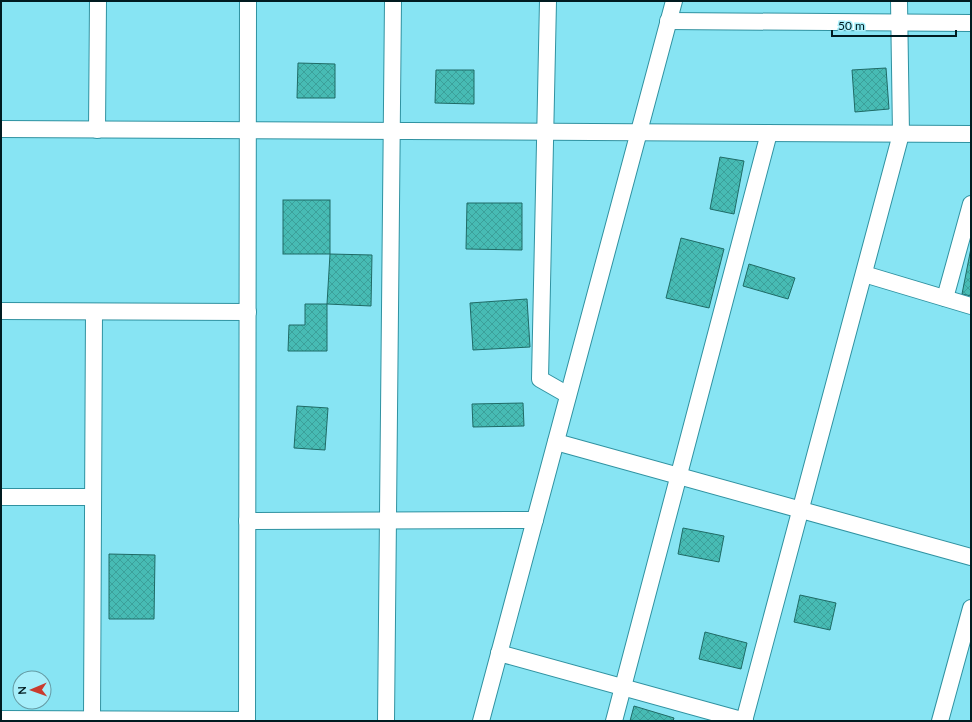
<svg xmlns="http://www.w3.org/2000/svg" width="972" height="722" font-family="Lato,sans-serif">
  <style>
    .building { fill: url(#building-cross-hatch); stroke: #1f6b66 }
    .lines { fill: none; stroke-linecap: round; stroke-linejoin: round }
    .minor-casing { stroke: #3092a1; stroke-width: 18 }
    .minor { stroke: #fff; stroke-width: 16 }
  </style>
  <defs>
    <pattern id="building-cross-hatch" width="8" height="8" patternUnits="userSpaceOnUse"><rect width="8" height="8" fill="#47bbb4"/><path d="M0 0l8 8M0 8l8-8" fill="none" stroke="#3ca09a"/></pattern>
  </defs>
  <rect width="100%" height="100%" fill="#87e4f3"/>
  <!-- building -->
  <g class="building">
    <path d="M298,63L335,64V98H297Z"/>
    <path d="M886,68L889,109L855,112L852,70Z"/>
    <path d="M436,70H474V104L435,103Z"/>
    <path d="M720,157L744,161L734,214L710,209Z"/>
    <rect x="283" y="200" width="47" height="54"/>
    <path d="M467,203H522V250L466,249Z"/>
    <path d="M681,238L724,249L709,308L666,298Z"/>
    <path d="M971,248V296L962,294Z"/>
    <path d="M330,254L372,255L371,306L327,304Z"/>
    <path d="M749,264L795,278L788,299L743,286Z"/>
    <path d="M527,299L530,347L473,350L470,303Z"/>
    <path d="M305,304H327V351H288L289,325H305Z"/>
    <path d="M523,403L524,426L473,427L472,404Z"/>
    <path d="M297,406L328,408L325,450L294,448Z"/>
    <path d="M683,528L724,536L719,562L678,554Z"/>
    <path d="M109,554L155,555L154,619H109Z"/>
    <path d="M800,595L836,603L830,630L794,622Z"/>
    <path d="M705,632L747,643L741,669L699,659Z"/>
    <path d="M634,706L674,718L673,721H630Z"/>
  </g>
  <g class="lines">
    <!-- minor casing -->
    <g class="minor-casing">
      <g id="minor">
        <path d="M548,1L540,379L568,395"/>
        <path d="M668,21L971,23"/>
        <path d="M1,129L971,134"/>
        <path d="M97,130L98,1"/>
        <path d="M864,274L971,306"/>
        <path d="M945,298L971,204"/>
        <path d="M1,311L248,312"/>
        <path d="M556,442L971,557"/>
        <path d="M1,497H93"/>
        <path d="M247,521L535,520"/>
        <path d="M499,653L745,721"/>
        <path d="M1,719L247,720"/>
        <path d="M92,719L94,312"/>
        <path d="M247,721L248,1"/>
        <path d="M386,721L393,1"/>
        <path d="M481,721L674,1"/>
        <path d="M614,721L769,133"/>
        <path d="M744,721L901,134L899,1"/>
        <path d="M940,721L971,608"/>
      </g>
    </g>
    <!-- minor -->
    <use href="#minor" class="minor"/>
  </g>
  <!-- border -->
  <rect width="972" height="722" fill="none" stroke="#001b20" stroke-width="4"/>
  <!-- north arrow -->
  <g transform="translate(32 690) rotate(268)"><circle r="19" fill="#a6eefa" stroke="#649aa3"/>
  <path d="M0-3L7 15L0 10L-7 15Z" fill="#c93c2f"/>
  <text y="-6" font-size="11" font-weight="bold" text-anchor="middle" fill="#001b20">N</text>
  </g>
  <!-- scale -->
  <path d="M832 30v6h124v-6" fill="none" stroke="#001b20" stroke-width="2"/>
  <text x="838" y="30" font-size="12" fill="#001b20" stroke="#a6eefa" stroke-width="3" paint-order="stroke">50 m</text>
</svg>
